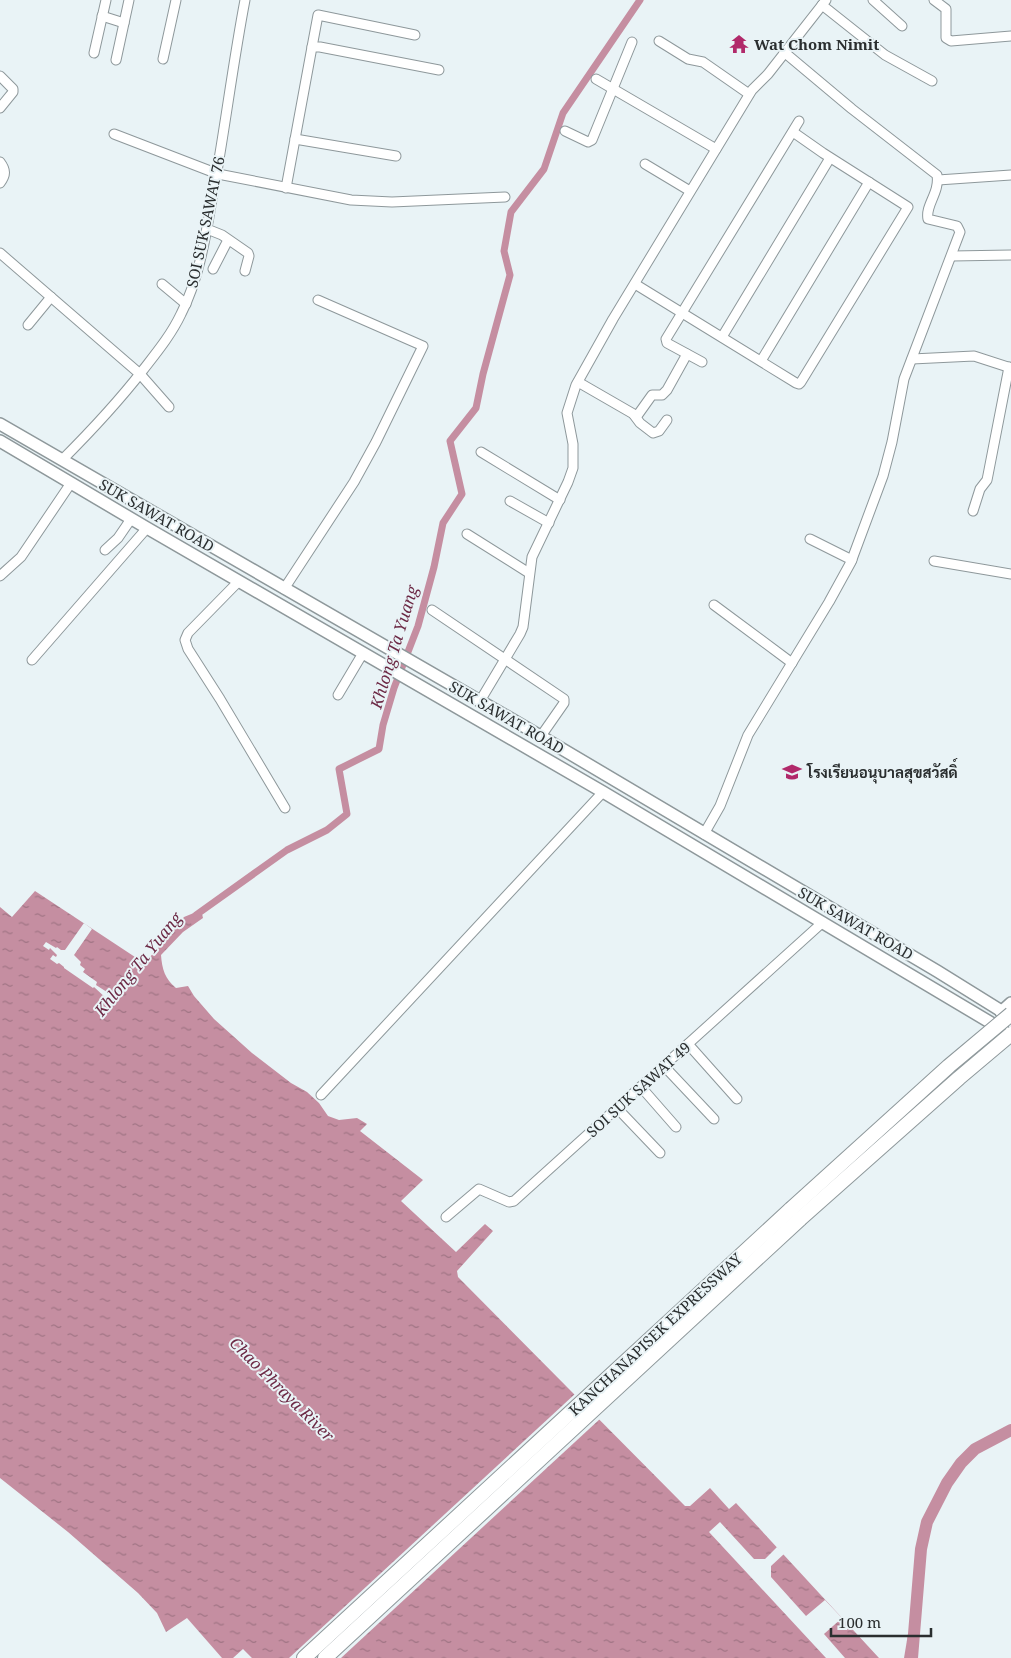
<svg xmlns="http://www.w3.org/2000/svg" width="1011" height="1658" font-family="'Noto Serif',Sarabun,serif">
  <style>
    .water { fill: url(#water-ripples) }
    .pier { fill: #e9f3f6 }
    .lines { fill: none; stroke-linecap: round; stroke-linejoin: round }
    .canal { stroke: #c58ea1; stroke-width: 7 }
    .river { stroke: #c58ea1; stroke-width: 12 }
    .minor-casing { stroke: #8e989b; stroke-width: 11 }
    .major-casing { stroke: #8e989b; stroke-width: 14 }
    .highway-casing { stroke: #8e989b; stroke-width: 16 }
    .minor { stroke: #fff; stroke-width: 9 }
    .major { stroke: #fff; stroke-width: 11 }
    .highway { stroke: #fff; stroke-width: 14 }
    .highway-bridge-casing { stroke: #8e989b; stroke-width: 16; stroke-linecap: butt }
    .highway-bridge { stroke: #fff; stroke-width: 14 }
    .labels { text-anchor: middle; dominant-baseline: central; stroke-width: 4; stroke-linejoin: round; paint-order: stroke }
    .poi-label { font-size: 15px; font-weight: bold; fill: #2a2e2f; stroke: #e9f3f6; text-anchor: start }
    .street-label { font-size: 15px; fill: #2a2e2f; stroke: #e9f3f6 }
    .water-label { font-size: 16px; font-style: italic; fill: #6c2945; stroke: #e9f3f6 }
  </style>
  <defs>
    <pattern id="water-ripples" width="26" height="14" patternUnits="userSpaceOnUse" patternTransform="scale(1.25)"><rect width="26" height="14" fill="#c58ea1"/><path d="M2 4q2-2 4 0t4 0M15 11q2-2 4 0t4 0" fill="none" stroke="#a07484"/></pattern>
  </defs>
  <rect width="100%" height="100%" fill="#e9f3f6"/>
  <!-- water -->
  <g class="water">
    <path d="M35,891L135,957L145,956L150,957L184,917L201,910L203,918L183,932L161,955C162,969 165,979 176,988L188,986L194,996L214,1019L252,1053L291,1083L307,1092L319,1103L328,1116L339,1120L357,1118L367,1124L360,1131L423,1180L401,1201L456,1252L485,1224L493,1231L457,1271L458,1277L685,1506H690L710,1488L729,1509L736,1503L879,1658H252L243,1649L233,1658H222L187,1618L166,1632L157,1613L138,1593L68,1532L0,1478V907L12,917Z"/>
    <path d="M919,1624L917,1658H904L908,1634Z"/>
  </g>
  <!-- pier -->
  <g class="pier">
    <path d="M84,923L92,929L74,955L81,962L80,965L85,969L83,972L97,982L96,985L110,994L107,999L94,987L93,988L64,968V967L59,963L57,964L50,959L53,955L56,957L57,955L50,948L49,950L43,946L46,942L56,948L57,947L61,950H65Z"/>
    <path d="M576,1393L601,1418L341,1658H289Z"/>
    <path d="M720,1522L754,1559H765L777,1547L784,1554L771,1566V1577L806,1616L825,1600L842,1618L824,1634L845,1658H826L709,1532Z"/>
  </g>
  <g class="lines">
    <!-- canal -->
    <path class="canal" d="M196,915L287,850L327,830L347,814L339,769L379,749L383,725L394,688L418,626L434,567L443,523L462,494L450,441L476,408L483,374L510,275L504,251L511,212L544,169L563,113L640,0"/>
    <!-- river -->
    <path class="river" d="M912,1658L921,1549L927,1522L947,1483L961,1463L975,1449L1011,1430"/>
    <!-- minor casing -->
    <g class="minor-casing">
      <g id="minor">
        <path d="M873,0L902,26"/>
        <path d="M934,0L946,9V38L951,41L1011,36"/>
        <path d="M822,5L885,55L932,81"/>
        <path d="M102,16L124,23"/>
        <path d="M659,41L688,59L703,62L749,94"/>
        <path d="M312,47L318,15L415,35"/>
        <path d="M94,53L106,0"/>
        <path d="M163,59L176,0"/>
        <path d="M116,60L129,0"/>
        <path d="M0,76L13,89V92L0,108"/>
        <path d="M596,79L716,149"/>
        <path d="M565,131L588,142L592,140L632,42"/>
        <path d="M114,134L218,174L351,200L392,202L505,197"/>
        <path d="M295,139L396,156"/>
        <path d="M0,162C6,170 6,175 0,183"/>
        <path d="M645,164L690,191"/>
        <path d="M938,180L1011,175"/>
        <path d="M286,188L312,47H320L439,70"/>
        <path d="M207,229L222,235L248,253L249,256L245,271"/>
        <path d="M0,253L140,374L169,407"/>
        <path d="M952,256L1011,255"/>
        <path d="M213,269L228,240"/>
        <path d="M162,284L186,304"/>
        <path d="M635,284L796,383L799,384L801,382L908,207L823,153L793,132"/>
        <path d="M28,325L51,297"/>
        <path d="M722,337L830,158"/>
        <path d="M912,359L974,356L1011,368"/>
        <path d="M761,361L869,182"/>
        <path d="M702,362L667,343L666,339L799,121"/>
        <path d="M578,382L637,416L652,395H662L667,390L687,354"/>
        <path d="M634,415L640,423L653,433L659,431L667,420"/>
        <path d="M481,452L560,500"/>
        <path d="M62,460C91,431 118,402 143,370C157,352 171,335 181,314C198,281 205,241 211,205C224,137 232,68 245,0"/>
        <path d="M510,501L549,523"/>
        <path d="M973,511L980,489L987,480L988,475L1009,367"/>
        <path d="M467,534L529,573"/>
        <path d="M810,539L852,560"/>
        <path d="M105,550L118,538L131,519"/>
        <path d="M934,561L1011,574"/>
        <path d="M0,576L21,557L71,483"/>
        <path d="M239,581L188,633L185,640L188,649L220,699L285,808"/>
        <path d="M284,589L354,482L376,442L423,346L318,300"/>
        <path d="M714,605L792,663"/>
        <path d="M432,610L564,699V703L541,736"/>
        <path d="M32,660L147,528"/>
        <path d="M338,695L363,653"/>
        <path d="M480,701L520,634L523,627L532,557L568,482L573,468V444L567,413L576,385L613,319L752,90L768,74L826,0"/>
        <path d="M704,834L720,806L748,735L829,602L851,562L883,476L892,442L904,379L960,232L957,226L928,219C925,205 940,193 937,175L852,109L784,52"/>
        <path d="M688,1044L737,1099"/>
        <path d="M664,1066L714,1119"/>
        <path d="M641,1087L676,1127"/>
        <path d="M321,1095L603,792"/>
        <path d="M617,1108L660,1153"/>
        <path d="M446,1217L479,1189L509,1202L514,1201L823,922"/>
      </g>
    </g>
    <!-- major casing -->
    <g class="major-casing">
      <g id="major">
        <path d="M0,424L525,727L937,971L1011,1017"/>
        <path d="M0,441L147,528L603,792L1003,1030"/>
        <path d="M1001,1012L1011,1003"/>
      </g>
    </g>
    <!-- highway casing -->
    <g class="highway-casing">
      <g id="highway">
        <path d="M304,1658L791,1209"/>
        <path d="M325,1658L800,1219"/>
      </g>
    </g>
    <!-- minor -->
    <use href="#minor" class="minor"/>
    <!-- major -->
    <use href="#major" class="major"/>
    <!-- highway -->
    <use href="#highway" class="highway"/>
    <!-- highway-bridge casing -->
    <g class="highway-bridge-casing">
      <g id="highway-bridge">
        <path d="M791,1209L949,1066L1011,1014"/>
        <path d="M800,1219L959,1078L1011,1034"/>
      </g>
    </g>
    <!-- highway-bridge -->
    <use href="#highway-bridge" class="highway-bridge"/>
  </g>
  <!-- icons -->
  <defs>
    <g id="temple-bare" transform="scale(1.5)"><path d="M0-6L5-2H3V0L6.5 2.5H4V6H1.5V3h-3V6H-4V2.5H-6.5L-3 0V-2H-5Z" fill="#b1296a" stroke="#e9f3f6" stroke-width="2.5" paint-order="stroke"/></g>
    <g id="school-bare" transform="scale(1.5)"><path d="M0-5L7-2L0 1L-7-2ZM-4 1L0 2.5L4 1V4Q0 6-4 4Z" fill="#b1296a" stroke="#e9f3f6" stroke-width="2.5" paint-order="stroke"/></g>
  </defs>
  <g fill-rule="evenodd">
    <use href="#temple-bare" x="739" y="44"/>
    <use href="#school-bare" x="792" y="772"/>
  </g>
  <g class="labels">
    <!-- poi labels -->
    <g class="poi-label">
      <text x="754" y="44">Wat Chom Nimit</text>
      <text x="807" y="772">โรงเรียนอนุบาลสุขสวัสดิ์</text>
    </g>
    <!-- street labels -->
    <g class="street-label">
      <text transform="translate(205 222) rotate(-78)">SOI SUK SAWAT 76</text>
      <text transform="translate(157 515) rotate(30)">SUK SAWAT ROAD</text>
      <text transform="translate(507 717) rotate(30)">SUK SAWAT ROAD</text>
      <text transform="translate(856 923) rotate(30)">SUK SAWAT ROAD</text>
      <text transform="translate(638 1089) rotate(-42)">SOI SUK SAWAT 49</text>
      <text transform="translate(655 1334) rotate(-43)">KANCHANAPISEK EXPRESSWAY</text>
    </g>
    <!-- water labels -->
    <g class="water-label">
      <text transform="translate(394 647) rotate(-73)">Khlong Ta Yuang</text>
      <text transform="translate(138 964) rotate(-51)">Khlong Ta Yuang</text>
      <text transform="translate(282 1389) rotate(45)">Chao Phraya River</text>
    </g>
  </g>
  <!-- scale -->
  <path d="M831 1628v8h100v-8" fill="none" stroke="#2a2e2f" stroke-width="2.5"/>
  <text x="838" y="1628" font-size="15" fill="#2a2e2f" stroke="#e9f3f6" stroke-width="4" paint-order="stroke">100 m</text>
</svg>
